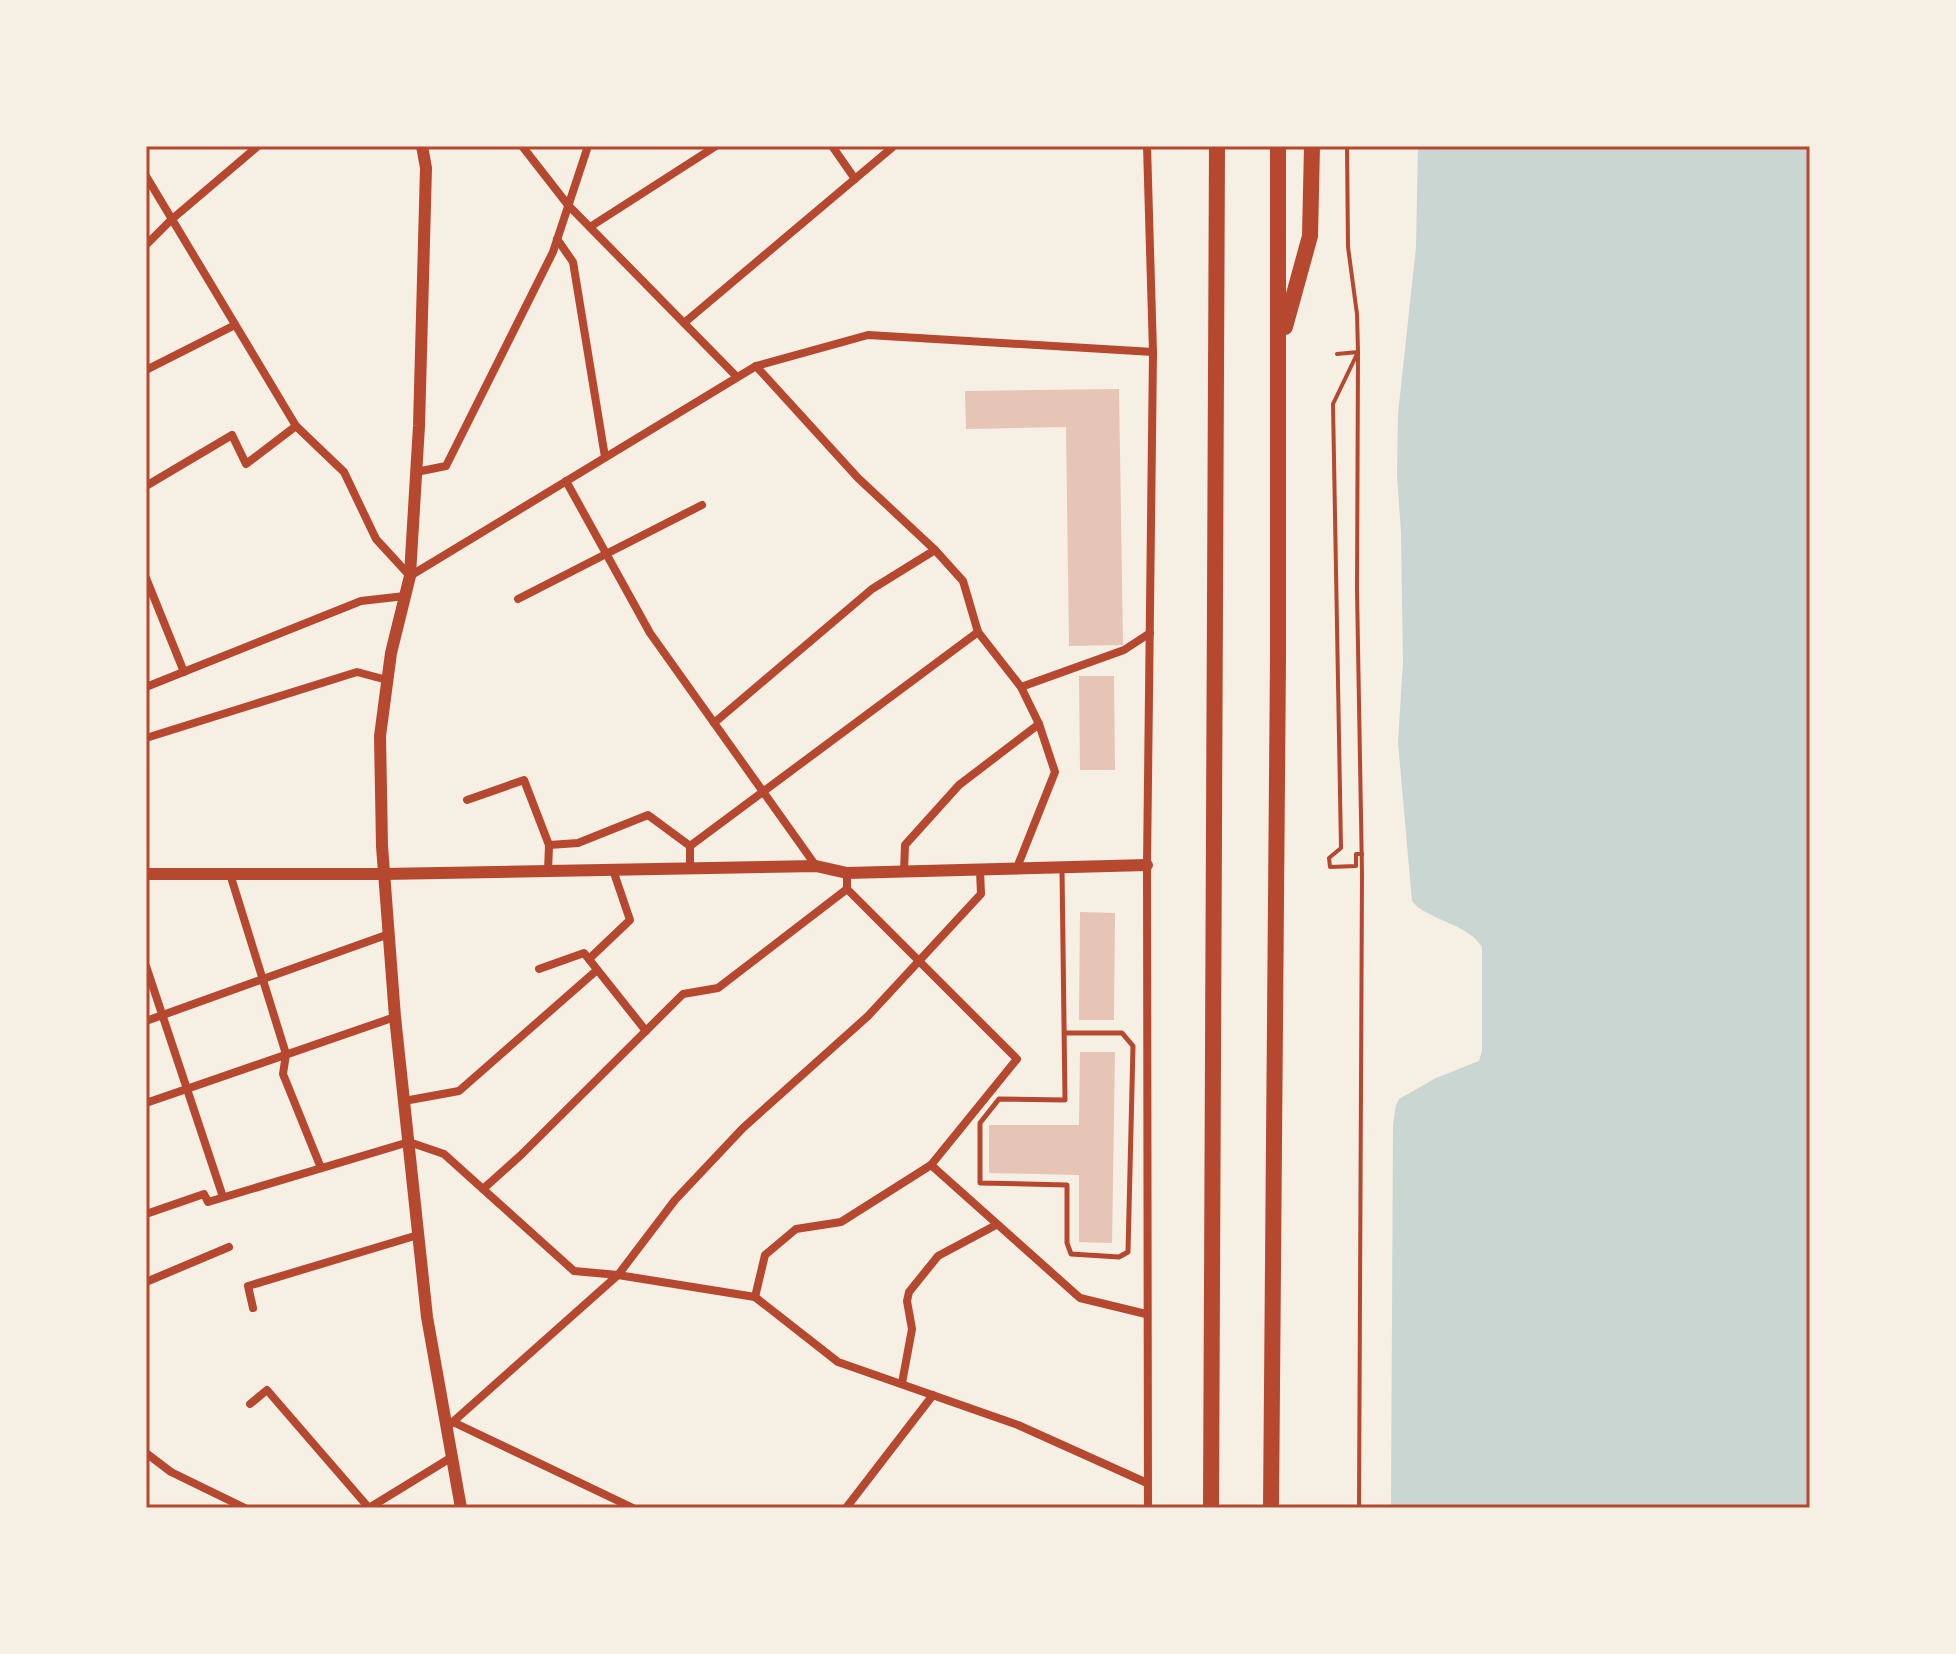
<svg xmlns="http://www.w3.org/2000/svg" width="1956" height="1654" font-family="Signika,sans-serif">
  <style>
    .water { fill: #c9d6d2 }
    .building { fill: #e6c5b7 }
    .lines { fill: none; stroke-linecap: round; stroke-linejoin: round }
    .path { stroke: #b5482f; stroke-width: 4 }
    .service { stroke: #b5482f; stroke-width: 5 }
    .minor { stroke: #b5482f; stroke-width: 8 }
    .tertiary { stroke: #b5482f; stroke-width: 12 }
    .trunk { stroke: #b5482f; stroke-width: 16 }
    .neatline { fill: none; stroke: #b5482f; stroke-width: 3 }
  </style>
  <rect width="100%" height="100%" fill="#f6efe4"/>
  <!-- water -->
  <path class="water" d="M1418,146H1810V1508H1391L1393,1125L1396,1105L1399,1099L1436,1078L1479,1061L1482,1051V947C1469,924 1425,919 1412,901L1398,742L1403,663L1401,532L1397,475L1398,414L1416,247Z"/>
  <!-- building -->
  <g class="building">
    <path d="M1119,389L1123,645L1069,646L1066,427L966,429L965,391Z"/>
    <path d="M1079,676H1114L1115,770H1080Z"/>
    <path d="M1080,912L1115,913L1114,1020H1079Z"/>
    <path d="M1080,1052H1115L1112,1243L1079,1242V1175L989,1173V1125H1079Z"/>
  </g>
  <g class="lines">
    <!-- path -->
    <g class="path">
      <path d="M1347,146L1348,247L1357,314L1358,352L1357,590L1362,873L1359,1508"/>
      <path d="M1337,354L1358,352L1333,404L1341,848L1329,858L1330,867L1356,866V854H1362"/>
    </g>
    <!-- service -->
    <path class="service" d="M1062,869L1065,1100L999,1099L980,1123V1183L1067,1185V1243L1071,1254L1119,1257L1128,1252L1133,1046L1122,1033H1065"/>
    <!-- minor -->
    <g class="minor">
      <path d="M522,146L568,205L737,377"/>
      <path d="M832,146L855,179"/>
      <path d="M1147,146L1153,352L1147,865L1148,1508"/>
      <path d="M146,176L296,426L344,472L376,539L410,576L756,366L868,335L1153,352"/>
      <path d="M590,227L716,146"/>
      <path d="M557,239L573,262L605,457"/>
      <path d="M146,245L171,220L258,146"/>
      <path d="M684,323L894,146"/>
      <path d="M756,366L858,478L935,550L963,581L978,632L1021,687L1039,724L1055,772L1016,870"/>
      <path d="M146,370L235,325"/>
      <path d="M416,472L446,466L553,252L588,146"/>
      <path d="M566,481L650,633L816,866"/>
      <path d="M146,486L232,435L246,464L296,426"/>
      <path d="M146,578L184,672"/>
      <path d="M518,599L702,505"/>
      <path d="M146,687L361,601L405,596"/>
      <path d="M1021,687L1124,650L1150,633"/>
      <path d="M714,723L872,589L935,550"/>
      <path d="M146,738L357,672L387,680"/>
      <path d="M467,800L524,780L549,845L548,871"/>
      <path d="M549,845L578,843L648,815L690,846"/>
      <path d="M690,868V846L978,632"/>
      <path d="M904,872L905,845L959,785L1039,724"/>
      <path d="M230,874L286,1054L283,1074L321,1168"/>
      <path d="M847,889L1017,1059L931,1165L1080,1298L1146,1314"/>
      <path d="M589,959L630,920L613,870"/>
      <path d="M146,966L223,1197"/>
      <path d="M539,969L584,953L646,1031"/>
      <path d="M146,1021L389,934"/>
      <path d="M404,1101L459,1091L597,970"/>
      <path d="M146,1103L395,1017"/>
      <path d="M483,1189L521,1155L683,994L718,988L847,889V873"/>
      <path d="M146,1214L204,1194L208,1202L409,1142L444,1154L574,1271L618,1275L755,1297L838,1362L1018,1425L1147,1483"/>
      <path d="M146,1282L229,1247"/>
      <path d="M755,1297L765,1255L796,1229L841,1222L931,1165"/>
      <path d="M253,1308L248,1286L418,1235"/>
      <path d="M902,1383L912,1329L907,1301L909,1292L938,1256L996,1225"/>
      <path d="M250,1404L267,1390L369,1508"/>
      <path d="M453,1422L633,1508"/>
      <path d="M446,1428L618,1275L675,1200L743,1128L868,1016L981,894L980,871"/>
      <path d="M146,1453L171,1472L245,1508"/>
      <path d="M369,1508L452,1457"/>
      <path d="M846,1508L933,1395"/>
    </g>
    <!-- tertiary -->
    <g class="tertiary">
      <path d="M422,146L426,168L419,426L411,558L410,576L391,653L380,736L382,846L395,1017L427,1317L461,1508"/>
      <path d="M146,874H384L816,866L847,873L1147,865"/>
    </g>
    <!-- trunk -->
    <g class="trunk">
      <path d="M1285,327L1310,236L1312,146"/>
      <path d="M1211,1508L1217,146"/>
      <path d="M1271,1508L1278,656V146"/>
    </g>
  </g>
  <!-- border -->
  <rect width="1956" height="1654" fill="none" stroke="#f6efe4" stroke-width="296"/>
  <rect x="148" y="148" width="1660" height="1358" class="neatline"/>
</svg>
